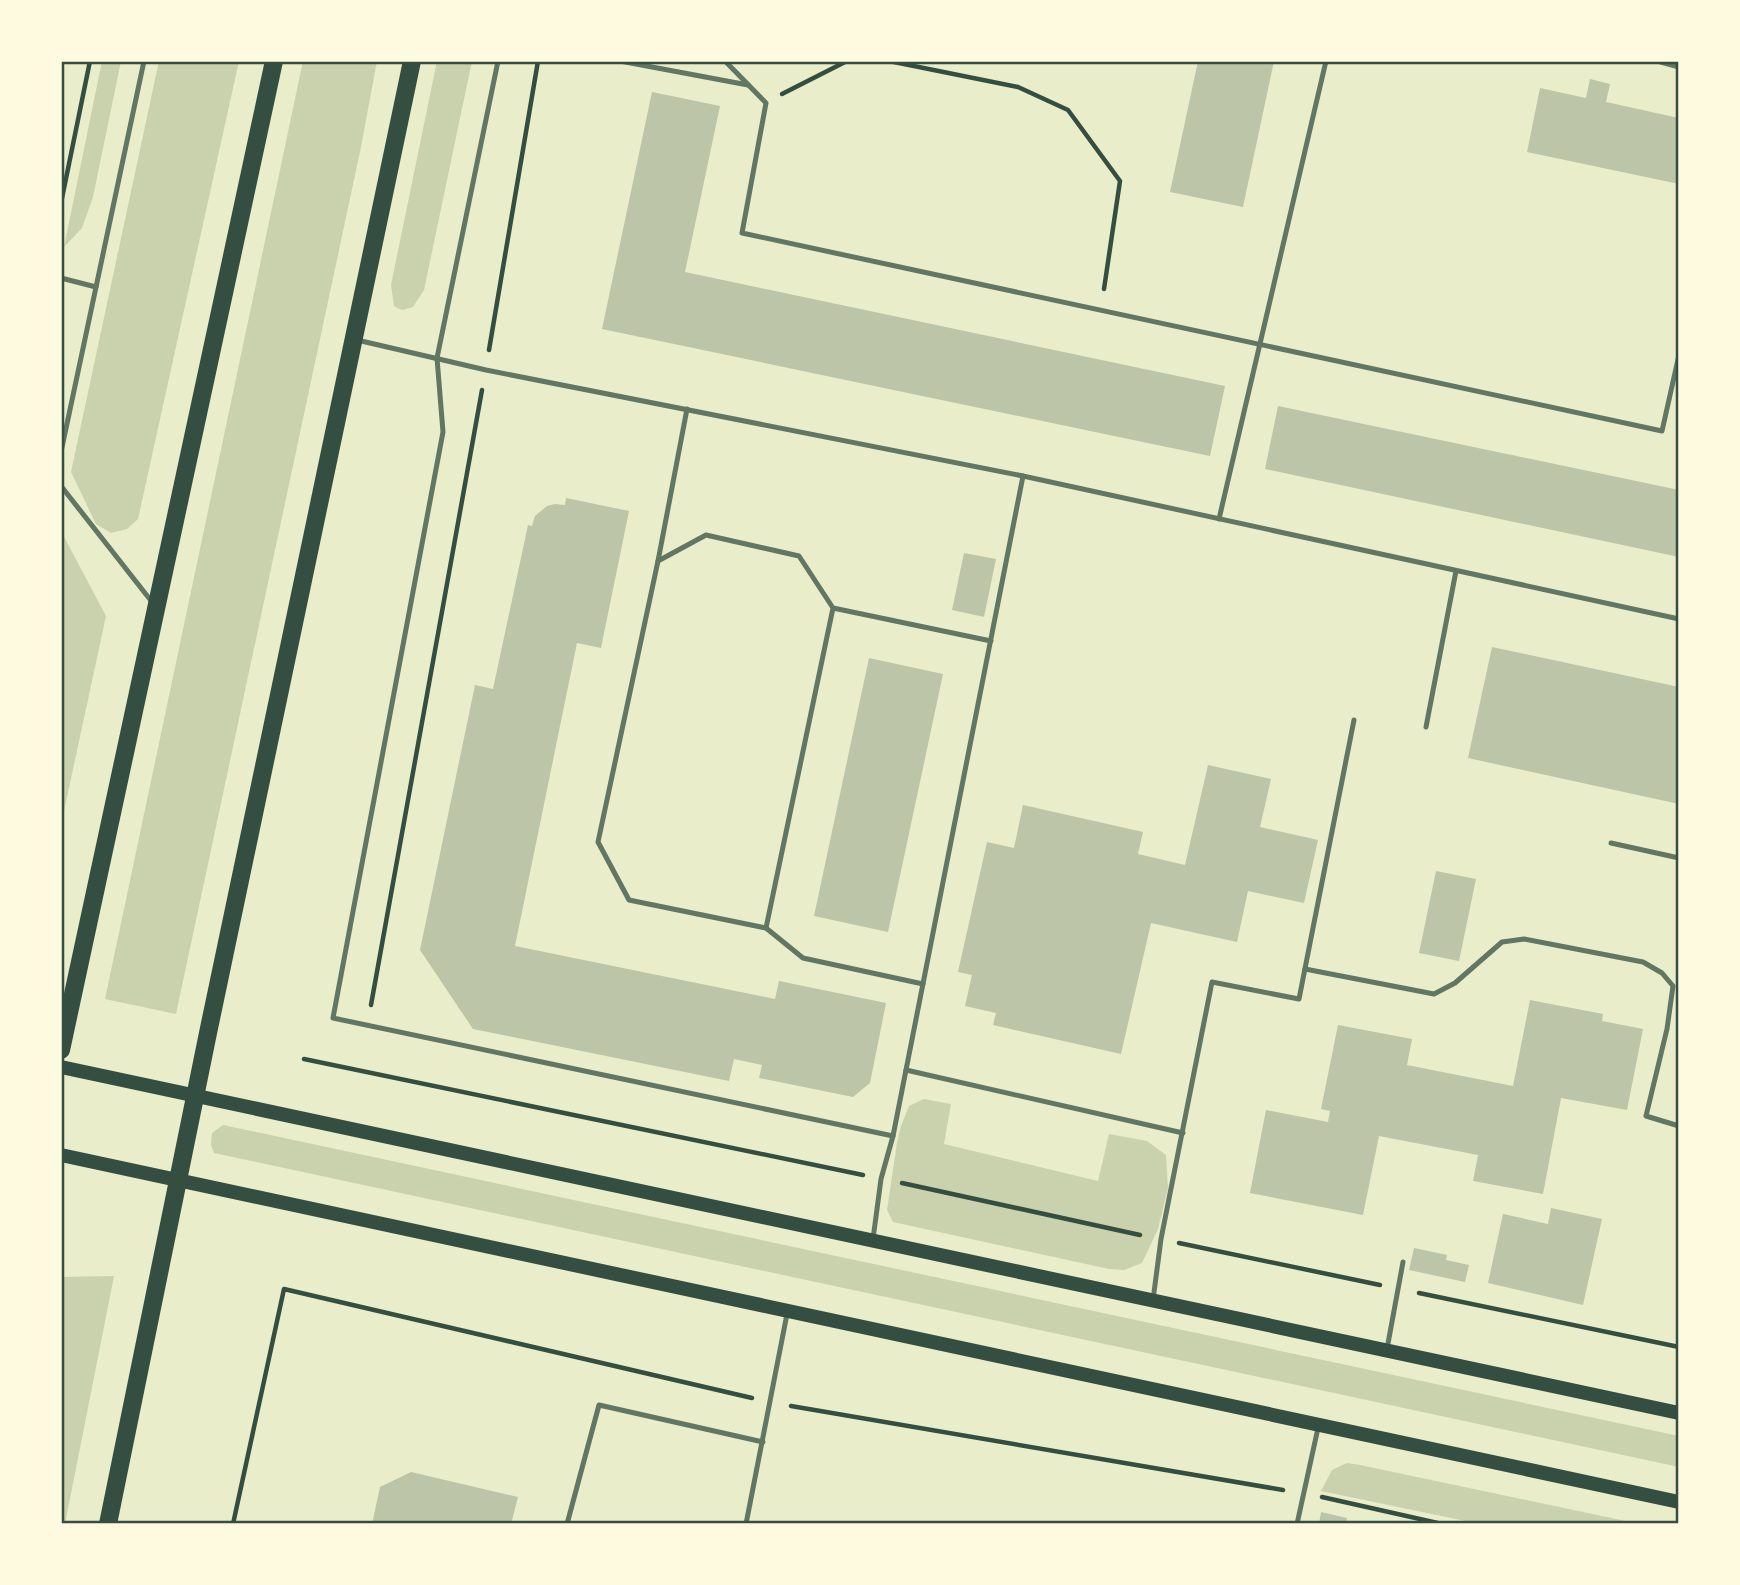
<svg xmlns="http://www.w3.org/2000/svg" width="1740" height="1585" font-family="'PT Serif',serif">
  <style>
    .green { fill: #cad2ad }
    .building { fill: #bcc5a7 }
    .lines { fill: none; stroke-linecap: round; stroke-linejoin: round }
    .path { stroke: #344e41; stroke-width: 4.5 }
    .service { stroke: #617663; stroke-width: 5 }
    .secondary { stroke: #344e41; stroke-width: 14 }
    .primary { stroke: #344e41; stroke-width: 18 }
    .neatline { fill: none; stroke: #344e41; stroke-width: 2.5 }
  </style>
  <rect width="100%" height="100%" fill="#e9edc9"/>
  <!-- green -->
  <g class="green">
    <path d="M102,61H121L93,197L82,228L64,247Z"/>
    <path d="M159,61H239L138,519L127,529L111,533L96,524L71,472Z"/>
    <path d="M303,61H377L361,147L176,1014L105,999Z"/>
    <path d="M437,61H472L424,290L413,307L402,310L394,306L391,285Z"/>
    <path d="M61,531L106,616L61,825Z"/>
    <path d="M924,1099L951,1104L944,1144L1098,1181L1109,1134L1147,1141L1166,1155L1168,1188L1158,1229L1142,1263L1124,1270L1109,1269L893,1222L887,1210L897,1143L901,1126L909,1106Z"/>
    <path d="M223,1125L1679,1436V1467L214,1153L211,1145L212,1133Z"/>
    <path d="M114,1276L65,1524H61V1277Z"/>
    <path d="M1347,1463L1360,1465L1640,1524H1480L1321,1491L1332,1470Z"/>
  </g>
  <!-- building -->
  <g class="building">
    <path d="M1198,61H1274L1243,207L1170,192Z"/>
    <path d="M1590,79L1610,84L1606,102L1679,118V184L1527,152L1540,88L1586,98Z"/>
    <path d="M652,92L720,106L685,272L1225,386L1210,456L602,329Z"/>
    <path d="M1278,406L1679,490V557L1265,469Z"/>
    <path d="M566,498L629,511L601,648L577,643L515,946L775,999L779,981L886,1003L870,1083L853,1097L759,1078L762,1065L734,1059L729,1081L473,1029L420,950L475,685L493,689L528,525L532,526L535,516L547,506L555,504L565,505Z"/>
    <path d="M964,553L996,559L984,617L952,610Z"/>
    <path d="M1492,647L1679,687V804L1468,758Z"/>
    <path d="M869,658L943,674L888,932L814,916Z"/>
    <path d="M1208,765L1271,779L1260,827L1318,840L1304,903L1248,891L1237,942L1151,923L1121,1054L993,1025L996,1013L965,1006L972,975L958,972L987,842L1014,848L1023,805L1143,832L1138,854L1185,865Z"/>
    <path d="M1436,871L1476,879L1459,961L1419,953Z"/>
    <path d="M1530,1000L1603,1014L1602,1021L1643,1029L1627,1110L1561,1098L1543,1194L1473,1181L1478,1155L1379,1136L1363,1215L1250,1193L1266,1110L1328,1122L1330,1111L1321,1109L1338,1025L1412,1039L1407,1065L1513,1086Z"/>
    <path d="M1551,1208L1602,1219L1583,1305L1488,1283L1503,1214L1548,1224Z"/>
    <path d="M1414,1248L1447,1255L1446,1260L1469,1265L1465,1282L1409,1270Z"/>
    <path d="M411,1472L518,1497L511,1524H372L380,1487Z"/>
    <path d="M1321,1512L1347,1518L1346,1524H1319Z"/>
  </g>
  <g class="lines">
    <!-- path -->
    <g class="path">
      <path d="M889,61L1018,87L1068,110L1120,181L1104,289"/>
      <path d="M782,94L847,61"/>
      <path d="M61,203L90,61"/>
      <path d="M489,350L538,61"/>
      <path d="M371,1005L482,390"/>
      <path d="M304,1059L863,1175"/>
      <path d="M902,1183L1140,1235"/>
      <path d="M1179,1243L1380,1285"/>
      <path d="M1419,1293L1679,1347"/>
      <path d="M791,1406L1283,1490"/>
      <path d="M1322,1497L1442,1524"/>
      <path d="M233,1524L284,1289L752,1398"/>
    </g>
    <!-- service -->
    <g class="service">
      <path d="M498,61L437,358L443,432L333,1018L893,1136"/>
      <path d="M620,61L748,85"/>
      <path d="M725,61L766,103L742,233L1662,431L1679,355"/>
      <path d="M1657,61L1679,67"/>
      <path d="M61,278L96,287"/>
      <path d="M357,340L486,370L1023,476L1679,619"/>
      <path d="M61,452L144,61"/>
      <path d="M61,486L152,602"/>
      <path d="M1219,519L1326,61"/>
      <path d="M658,561L687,409"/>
      <path d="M833,608L766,928L629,900L598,842L658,561L706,535L799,556L833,608L991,641"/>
      <path d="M1426,727L1456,571"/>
      <path d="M1611,843L1679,858"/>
      <path d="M766,928L803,958L923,984"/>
      <path d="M1305,969L1434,994L1455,983L1502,942L1524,939L1643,962L1662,973L1673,986L1667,1029L1646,1116L1679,1126"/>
      <path d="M906,1070L1183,1133"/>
      <path d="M873,1239L881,1179L893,1136L1023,476"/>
      <path d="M1153,1300L1161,1239L1212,982L1299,999L1354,720"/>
      <path d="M1387,1349L1403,1262"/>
      <path d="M567,1524L599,1405L763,1442"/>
      <path d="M746,1524L787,1314"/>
      <path d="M1297,1524L1318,1428"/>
    </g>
    <!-- secondary -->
    <g class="secondary">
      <path d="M61,1067L1679,1413"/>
      <path d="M61,1155L1679,1502"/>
    </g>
    <!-- primary -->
    <g class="primary">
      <path d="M61,1050L274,61"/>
      <path d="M108,1524L208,1033L412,61"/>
    </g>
  </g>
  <!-- border -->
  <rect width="1740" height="1585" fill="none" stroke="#fefae0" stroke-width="126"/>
  <rect x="63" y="63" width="1614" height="1459" class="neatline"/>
</svg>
